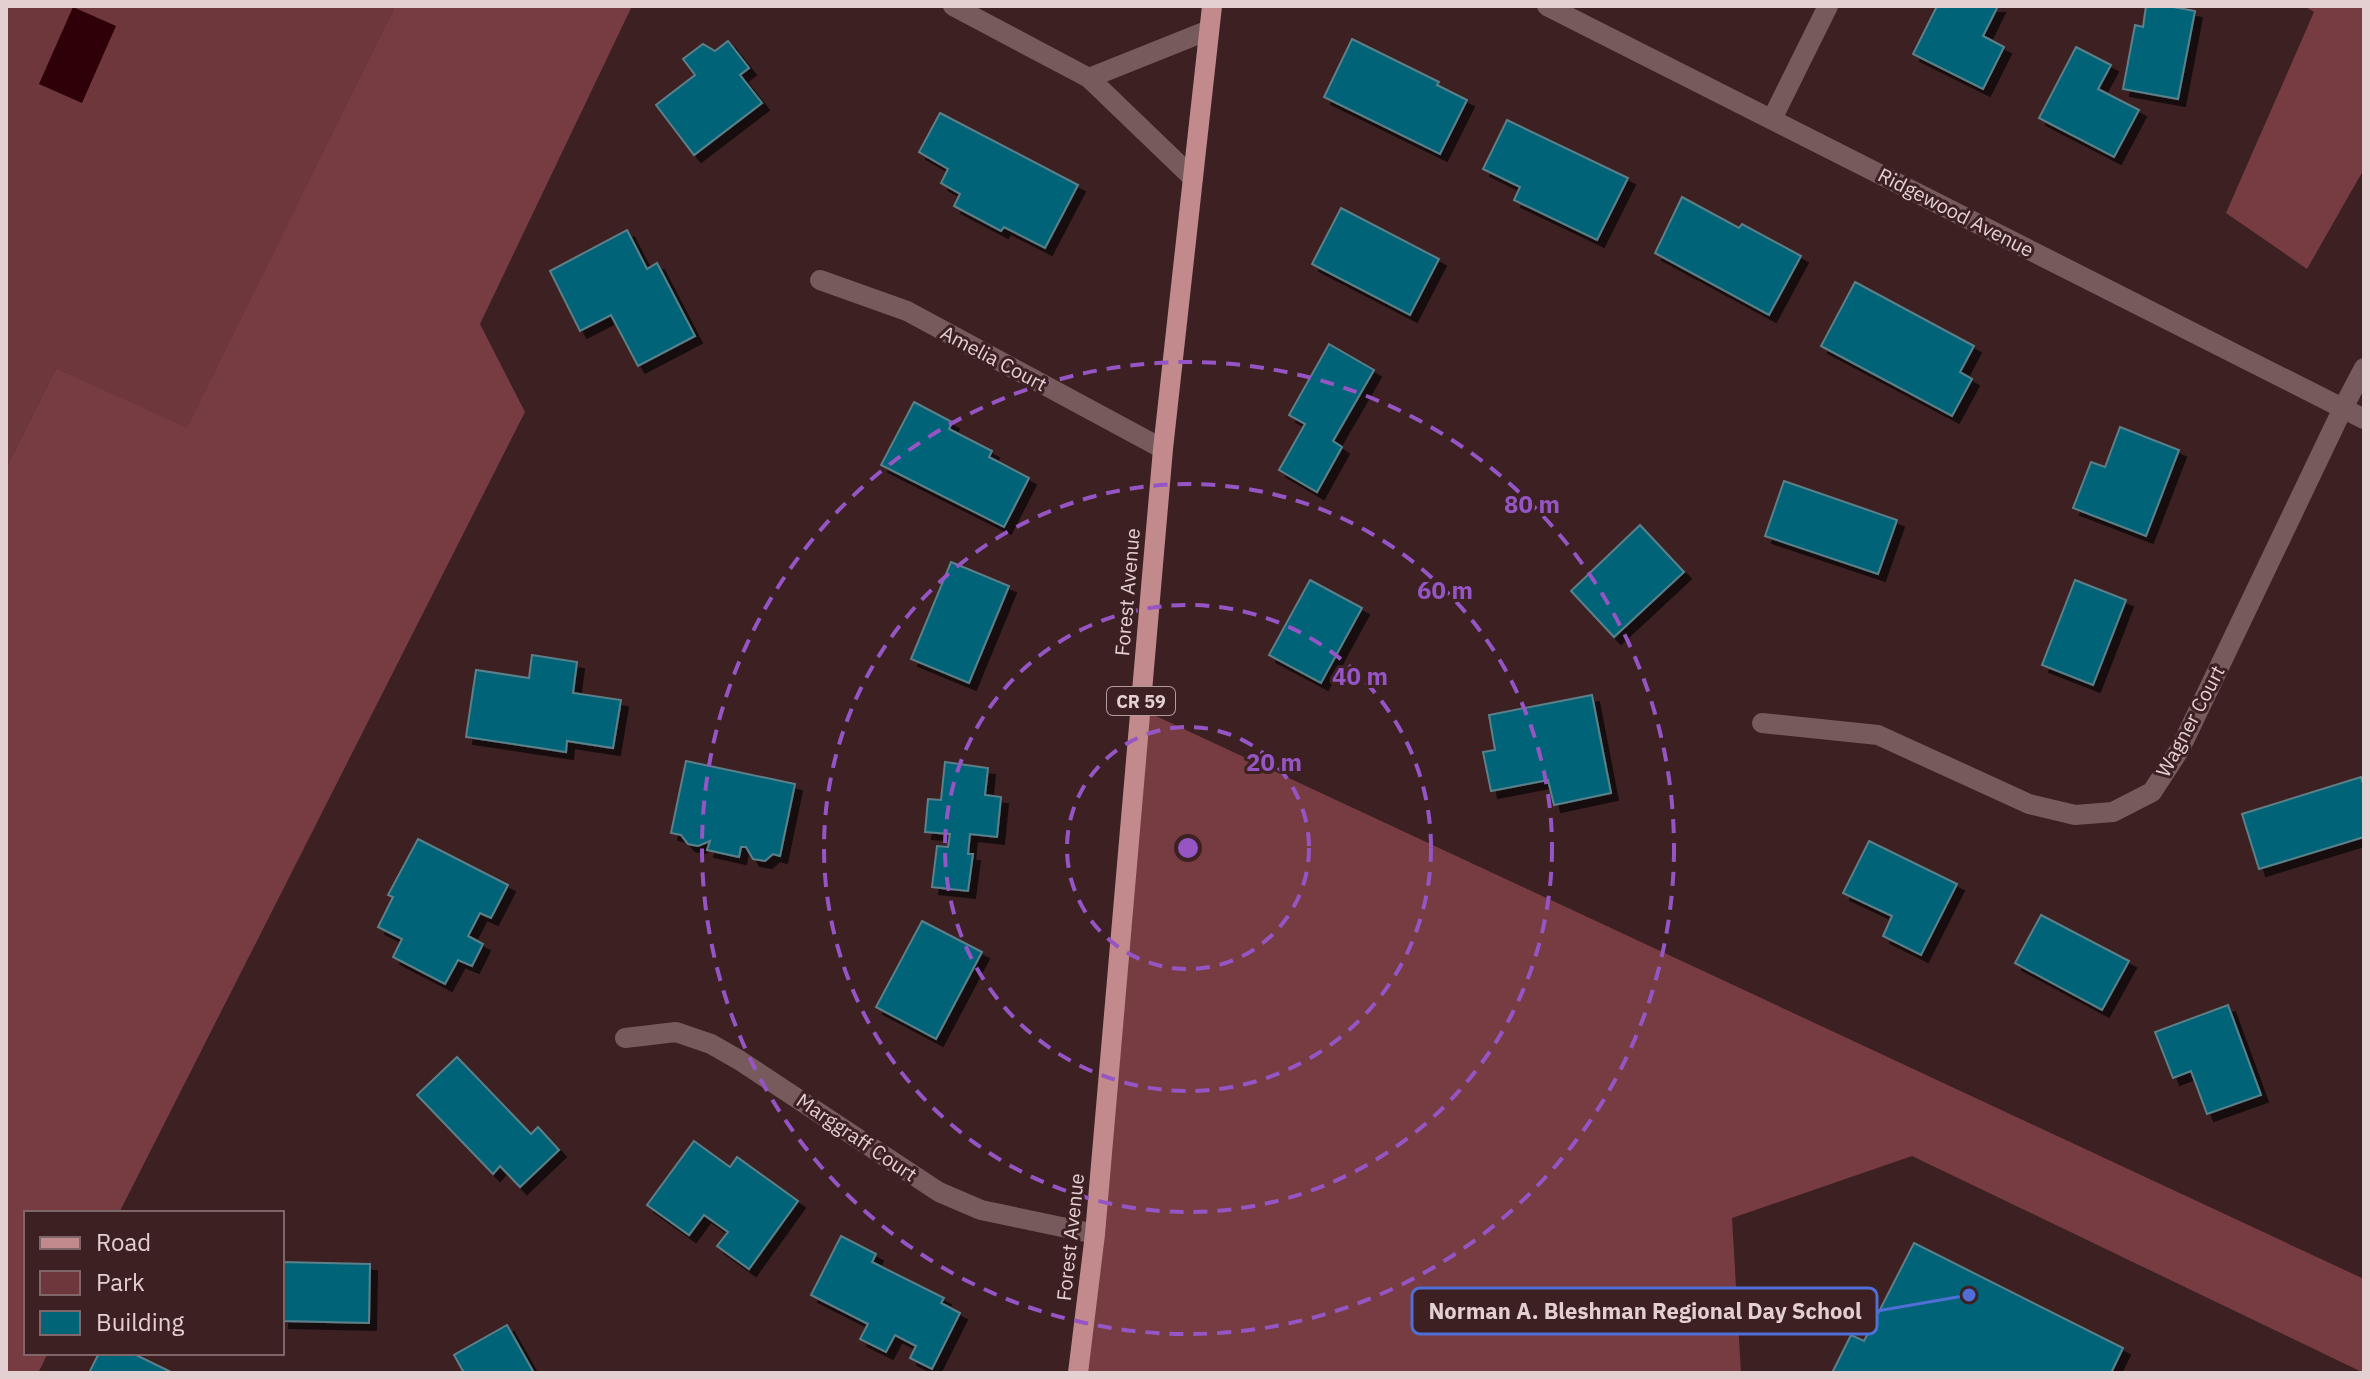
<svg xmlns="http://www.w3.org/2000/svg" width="2370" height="1379" font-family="'IBM Plex Sans',sans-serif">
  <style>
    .green { fill: #6e373c }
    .forest { fill: #773c42 }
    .water { fill: #2e0007 }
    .building { fill: #026477; stroke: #5c808a; stroke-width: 2; filter: url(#shadow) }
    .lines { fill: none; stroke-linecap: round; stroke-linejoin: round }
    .service { stroke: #765a5c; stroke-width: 20 }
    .minor { stroke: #765a5c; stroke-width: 20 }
    .tertiary { stroke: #765a5c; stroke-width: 20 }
    .primary { stroke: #c28a8d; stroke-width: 20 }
    .ring { fill: none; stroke: #9555c4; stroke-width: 4; stroke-dasharray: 14 10 }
    .labels { text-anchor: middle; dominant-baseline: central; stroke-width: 6; stroke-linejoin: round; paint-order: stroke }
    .shield { fill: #3c2022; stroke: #b29b9c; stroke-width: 2 }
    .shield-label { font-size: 18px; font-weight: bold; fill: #e4d0d1 }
    .street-label { font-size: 20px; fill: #e4d0d1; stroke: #3c2022 }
    .centre { fill: #9555c4; stroke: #3c2022; stroke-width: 4 }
    .ring-label { font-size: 24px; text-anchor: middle; font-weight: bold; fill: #9555c4; stroke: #3c2022; stroke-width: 6; stroke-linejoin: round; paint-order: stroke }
    .leader { fill: none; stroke: #4f6ed6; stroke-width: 3 }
    .callout-dot { fill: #4f6ed6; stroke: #3c2022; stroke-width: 3 }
    .callout { fill: #3c2022; stroke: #4f6ed6; stroke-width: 3 }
    .callout-label { font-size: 22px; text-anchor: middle; font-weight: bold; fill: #e4d0d1 }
  </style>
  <defs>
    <filter id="shadow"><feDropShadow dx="7" dy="7" stdDeviation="0" flood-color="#0009"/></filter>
  </defs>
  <rect width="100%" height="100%" fill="#3c2022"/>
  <!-- green -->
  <path class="green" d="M6,6H395L187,429L56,368L6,468Z"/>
  <!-- forest -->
  <g class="forest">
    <path d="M395,6H632L480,324L525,412L119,1213H26V1353H48L38,1373H6V468L56,368L187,428Z"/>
    <path d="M2304,6H2364V169L2307,269L2226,213L2314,12Z"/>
    <path d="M1143,710L2364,1279V1373L1912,1156L1732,1218L1741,1373H1078Z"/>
  </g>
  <!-- water -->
  <path class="water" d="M73,7L116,26L82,103L39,84Z"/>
  <!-- building -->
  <g class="building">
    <path d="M1937,6H1998L1983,36L2004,47L1983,89L1913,54Z"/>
    <path d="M2146,6H2168L2195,11L2178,99L2123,89L2135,25L2143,27Z"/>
    <path d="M1352,39L1439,82L1437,85L1467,100L1440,154L1324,97Z"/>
    <path d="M728,41L749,68L740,75L762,103L694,155L656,105L695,75L683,59L703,44L715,51Z"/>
    <path d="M2076,47L2111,65L2098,89L2139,110L2114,157L2039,118Z"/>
    <path d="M940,113L1078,185L1045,248L1004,227L1001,231L954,206L960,194L941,183L948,169L919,152Z"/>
    <path d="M1507,120L1628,178L1597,240L1514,200L1520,187L1483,169Z"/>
    <path d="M1682,197L1739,228L1742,224L1801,256L1769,315L1655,253Z"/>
    <path d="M1341,208L1439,259L1410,315L1312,264Z"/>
    <path d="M627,230L647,269L657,263L695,336L638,366L611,315L580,331L550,271Z"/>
    <path d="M1855,282L1974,346L1960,372L1972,379L1952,416L1821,346Z"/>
    <path d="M1329,344L1374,370L1333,441L1342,447L1317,492L1279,470L1305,424L1289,415Z"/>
    <path d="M914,402L952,422L949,429L992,451L989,457L1029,478L1004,527L881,465Z"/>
    <path d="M2120,427L2179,450L2146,536L2073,508L2091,462L2105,467Z"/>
    <path d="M1784,481L1897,520L1878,574L1765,536Z"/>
    <path d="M1640,525L1684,572L1614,637L1571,591Z"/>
    <path d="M951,562L1009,586L969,683L911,659Z"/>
    <path d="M1310,580L1362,608L1321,683L1269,655Z"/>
    <path d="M2075,580L2126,600L2093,685L2042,665Z"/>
    <path d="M532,655L577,662L573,693L621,700L613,748L567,741L566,752L466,737L476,670L529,678Z"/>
    <path d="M1592,695L1611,793L1554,805L1548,780L1491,791L1483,752L1495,750L1489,715Z"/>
    <path d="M686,761L795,784L780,856L773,854L765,861L753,859L746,847H741L739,857L707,850L710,841L698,846L688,844L681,835L671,833Z"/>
    <path d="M945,762L988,768L985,795L1001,797L997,837L970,834L968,854H973L968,891L932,887L937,846L948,847L950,834L925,832L928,799L941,800Z"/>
    <path d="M2361,777L2364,787V837L2259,869L2242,814Z"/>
    <path d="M418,839L508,885L491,918L480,913L468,936L483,944L472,966L458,960L445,984L393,957L402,939L378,927L393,897L388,895Z"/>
    <path d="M1869,841L1957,884L1921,955L1883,936L1892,916L1843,893Z"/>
    <path d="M2041,915L2129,961L2102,1010L2015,963Z"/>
    <path d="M922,921L982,952L936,1039L876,1007Z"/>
    <path d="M2228,1005L2261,1095L2207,1114L2191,1071L2173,1078L2155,1032Z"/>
    <path d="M457,1057L531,1134L538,1127L559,1150L520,1187L500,1166L493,1174L417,1095Z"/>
    <path d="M694,1141L730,1167L737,1157L798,1201L749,1269L717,1246L728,1232L704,1215L689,1235L647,1205Z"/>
    <path d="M841,1236L876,1254L872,1262L944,1298L941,1303L960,1313L932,1369L910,1358L916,1346L895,1335L886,1352L860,1339L868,1324L811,1295Z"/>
    <path d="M1914,1243L2123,1348L2111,1373H1832L1851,1335L1864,1341Z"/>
    <path d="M282,1262L370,1264L369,1323L282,1321Z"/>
    <path d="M507,1325L534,1373H464L454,1355Z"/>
    <path d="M99,1353H132L173,1373H89Z"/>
  </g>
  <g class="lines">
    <!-- service -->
    <g class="service">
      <path d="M953,6L1089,78L1193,178"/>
      <path d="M1089,78L1209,30"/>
      <path d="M2343,408L2364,368"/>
    </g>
    <!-- minor -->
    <g class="minor">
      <path d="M1772,119L1828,6"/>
      <path d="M820,280L907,311L1163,449"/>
      <path d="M1762,723L1878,735L2029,804L2075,815L2113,812L2152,792L2180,749L2343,408"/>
      <path d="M625,1038L676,1032L711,1044L739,1060L939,1192L981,1210L1095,1234"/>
    </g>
    <!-- tertiary -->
    <path class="tertiary" d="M1547,6L2364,419"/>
    <!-- primary -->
    <path class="primary" d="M1078,1373L1095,1234L1163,449L1212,6"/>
  </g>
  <!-- distance rings -->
  <g class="ring">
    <circle cx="1188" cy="848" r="121"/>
    <circle cx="1188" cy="848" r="243"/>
    <circle cx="1188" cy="848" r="364"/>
    <circle cx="1188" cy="848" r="486"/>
  </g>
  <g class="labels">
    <!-- shield labels -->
    <rect class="shield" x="1107" y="687" width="68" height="28" rx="6"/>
    <g class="shield-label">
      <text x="1141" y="701">CR 59</text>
    </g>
    <!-- street labels -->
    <g class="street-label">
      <text transform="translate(1956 212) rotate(27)">Ridgewood Avenue</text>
      <text transform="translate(994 358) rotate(28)">Amelia Court</text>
      <text transform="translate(1127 592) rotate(-85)">Forest Avenue</text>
      <text transform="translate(2190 721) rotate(-62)">Wagner Court</text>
      <text transform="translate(857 1137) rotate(34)">Marggraff Court</text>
      <text transform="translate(1070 1237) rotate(-84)">Forest Avenue</text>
    </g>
  </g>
  <circle cx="1188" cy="848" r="12" class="centre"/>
  <g class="ring-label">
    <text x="1532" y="513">80 m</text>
    <text x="1445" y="599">60 m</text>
    <text x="1360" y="685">40 m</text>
    <text x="1274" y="771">20 m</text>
  </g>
  <!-- callouts -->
  <path class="leader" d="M1969 1295L1877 1311"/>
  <circle class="callout-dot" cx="1969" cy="1295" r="8"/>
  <rect class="callout" x="1412" y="1288" width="465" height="46" rx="8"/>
  <g class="callout-label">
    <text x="1645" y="1319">Norman A. Bleshman Regional Day School</text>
  </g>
  <!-- border -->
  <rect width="2370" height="1379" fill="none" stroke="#e4d0d1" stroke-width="16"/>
  <!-- legend -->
  <rect x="24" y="1211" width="260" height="144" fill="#3c2022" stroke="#7f6668" stroke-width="2"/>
  <rect x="40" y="1237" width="40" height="12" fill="#c28a8d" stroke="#7f6668" stroke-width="2"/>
  <text x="96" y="1251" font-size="24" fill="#e4d0d1">Road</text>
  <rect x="40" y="1271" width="40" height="24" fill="#6e373c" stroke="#7f6668" stroke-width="2"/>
  <text x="96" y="1291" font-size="24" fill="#e4d0d1">Park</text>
  <rect x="40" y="1311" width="40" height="24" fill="#026477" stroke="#7f6668" stroke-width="2"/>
  <text x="96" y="1331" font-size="24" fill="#e4d0d1">Building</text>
</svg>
